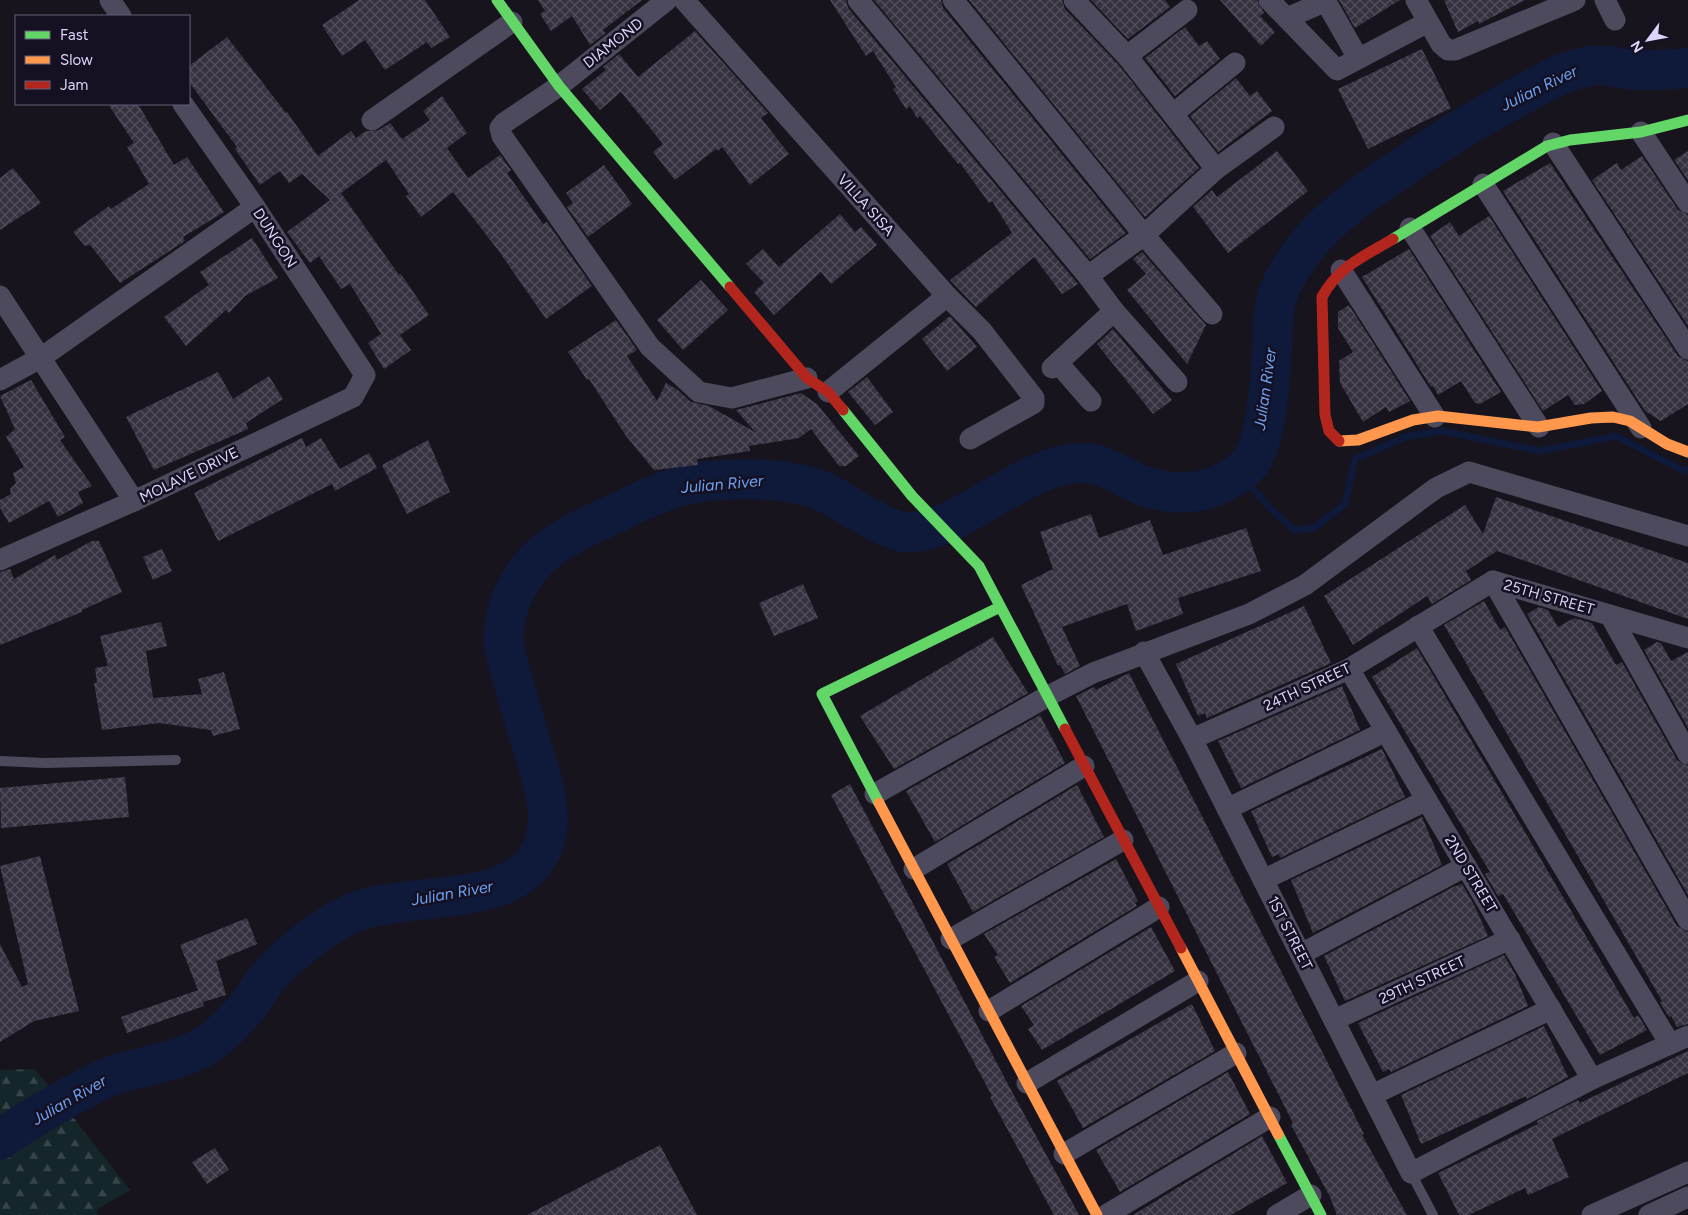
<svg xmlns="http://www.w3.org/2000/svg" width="1688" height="1215" font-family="Figtree,sans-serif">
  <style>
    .forest { fill: url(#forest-firs) }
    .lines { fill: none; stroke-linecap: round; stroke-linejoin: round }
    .stream { stroke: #0f193a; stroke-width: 7 }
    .river { stroke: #0f193a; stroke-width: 40 }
    .building { fill: url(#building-cross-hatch) }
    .lane { stroke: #4d4a5e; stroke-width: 10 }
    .street { stroke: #4d4a5e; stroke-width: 21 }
    .fast { stroke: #63d668; stroke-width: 11 }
    .slow { stroke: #ff974d; stroke-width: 11 }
    .jam { stroke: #b3261e; stroke-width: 11 }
    .labels { text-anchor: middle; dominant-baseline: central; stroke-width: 5; stroke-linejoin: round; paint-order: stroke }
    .street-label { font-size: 15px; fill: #ded5fb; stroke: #151022 }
    .water-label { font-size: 16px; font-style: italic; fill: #6ca2f2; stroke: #151022 }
  </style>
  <defs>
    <pattern id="forest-firs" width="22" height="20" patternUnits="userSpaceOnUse" patternTransform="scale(1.25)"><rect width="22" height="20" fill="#142629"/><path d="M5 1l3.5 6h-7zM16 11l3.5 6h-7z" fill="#364549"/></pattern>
    <pattern id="building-cross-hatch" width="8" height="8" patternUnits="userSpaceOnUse" patternTransform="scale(1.25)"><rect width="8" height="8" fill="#373240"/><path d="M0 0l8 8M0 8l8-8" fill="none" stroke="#544f5c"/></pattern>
  </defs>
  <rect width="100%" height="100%" fill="#17141e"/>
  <!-- forest -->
  <path class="forest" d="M35,1069L130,1190L96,1210L98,1215H0V1070Z"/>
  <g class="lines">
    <!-- stream -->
    <path class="stream" d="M1239,473L1270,508L1294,530L1314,528L1345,504L1355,459L1408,436L1443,431L1540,451L1616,436L1680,469L1688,470"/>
    <!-- river -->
    <path class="river" d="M0,1140C22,1123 47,1110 71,1096C85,1089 99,1080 114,1075C148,1064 186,1062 215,1039C226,1030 239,1017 248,1006C256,996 261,985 269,976C287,956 320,929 344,917C396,889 497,911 535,861C555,834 548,797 539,769C529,738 521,708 512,677C508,661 502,647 504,630C506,600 525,567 549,549C568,535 590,525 612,515C633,505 655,493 678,487C717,476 795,475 830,495C849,505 885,530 904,532C955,537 1021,464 1081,463C1106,462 1124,480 1147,487C1173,496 1205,494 1228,480C1238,475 1248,467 1254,456C1266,434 1271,377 1272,351C1273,331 1272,310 1279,291C1288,270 1303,249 1319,232C1341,209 1368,191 1394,173C1436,143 1481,116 1527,92C1544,83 1562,72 1581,68C1598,63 1612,67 1628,69C1649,71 1668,70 1688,68"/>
  </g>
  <!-- building -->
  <g class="building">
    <path d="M359,0H425L450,37L431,48L427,42L385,70L365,40L342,56L322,25Z"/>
    <path d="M538,0H642L603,30L606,33L590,45L572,16L551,31L540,14L545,11Z"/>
    <path d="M830,0H846L848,8L1078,284L1062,294L1034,257L976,307L950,280L1012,233L992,201L989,203L960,163L958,164L920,116L917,118L910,106L906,109L893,89L896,87L873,51L866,56Z"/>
    <path d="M874,0H941L943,8L1126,233L1090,259Z"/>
    <path d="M969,0H1062L1065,9L1118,64L1199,168L1145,217Z"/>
    <path d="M1091,0H1165L1170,7L1128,39Z"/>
    <path d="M1220,0H1257L1264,13L1260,16L1275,32L1261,46Z"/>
    <path d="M1339,0H1400L1355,28Z"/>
    <path d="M1444,0H1525L1479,24L1478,21L1458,32Z"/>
    <path d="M1185,27L1199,46L1207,41L1220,59L1175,96L1145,58Z"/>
    <path d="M695,31L768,113L761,118L789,154L750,185L722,147L718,151L716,149L675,180L653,152L663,144L621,92L600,110L582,89L606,70L603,67L619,54L638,77Z"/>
    <path d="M227,37L286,113L287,112L318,156L351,131L356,138L366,131L379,130L390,123L402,139L430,120L423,111L442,96L467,133L447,148L468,178L500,155L511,170L507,173L543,224L547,222L592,286L546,319L498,250L453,192L421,217L406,196L409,194L386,160L341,193L399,275L401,274L429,315L400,335L411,350L384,369L368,343L381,334L350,284L341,289L319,256L310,263L287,232L330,200L302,174L289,183L280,171L260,185L235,149L237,147L189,82V66Z"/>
    <path d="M1422,49L1451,108L1368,149L1338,89Z"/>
    <path d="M1236,78L1250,96L1257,91L1272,111L1218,152L1190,116Z"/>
    <path d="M108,104H138L174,165L187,157L224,212L183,237L185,241L120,283L90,245L85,246L73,232L109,206L111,209L149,184L127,147L134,143Z"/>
    <path d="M1277,151L1308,191L1228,253L1193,207L1212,190L1217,197Z"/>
    <path d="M1688,151V180L1674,160Z"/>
    <path d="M1642,156L1678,210L1688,215V326L1592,180L1617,163L1621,170Z"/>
    <path d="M1550,163L1678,356L1688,361V404L1661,421L1645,411L1503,191Z"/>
    <path d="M604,165L632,204L588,237L567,207L573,203L566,193Z"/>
    <path d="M13,168L41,203L0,230V178Z"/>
    <path d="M840,214L855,232L861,227L877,245L831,284L821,272L774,315L754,292L764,283L746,264L763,249L779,267Z"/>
    <path d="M1489,216L1602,391L1584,404L1575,405L1568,395L1543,411L1430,236L1450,222L1459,236Z"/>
    <path d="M252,238L278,278L245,296L229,313L226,310L186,346L164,317L209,285L200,272Z"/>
    <path d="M1409,249L1501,392L1480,404L1475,403L1461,381L1438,395L1433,386L1431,387L1362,277Z"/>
    <path d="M1142,252L1206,325L1187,364L1127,290L1146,274L1133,259Z"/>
    <path d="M701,280L728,310L683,350L657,320Z"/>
    <path d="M1349,305L1410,401L1389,412L1386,407L1363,422L1340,383L1339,361L1353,352L1338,328V312Z"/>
    <path d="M950,316L977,347L947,371L922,339Z"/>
    <path d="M616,320L637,350L627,356L657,401L666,383L678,390L691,402L709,406L755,432L736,410L801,393L817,404L859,456L846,466H839L811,429L799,438L749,446L750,451L697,459L698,465L654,470L626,436L589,379L587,380L568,352Z"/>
    <path d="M1113,329L1172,400L1153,414L1097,344Z"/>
    <path d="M218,372L233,399L269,376L283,399L246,423L248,429L154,470L126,417Z"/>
    <path d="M867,377L893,412L875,425L848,392Z"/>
    <path d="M31,380L65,437L60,440L92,486L78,492L83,503L58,517L49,501L9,523L0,508V500L11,494L10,489L16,483L13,473L24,467L6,437L15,429L0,396Z"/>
    <path d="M302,438L306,447L321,438L340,469L369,453L377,468L335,491L332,484L218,541L194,493Z"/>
    <path d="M428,440L450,492L407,514L382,465Z"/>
    <path d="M1496,497L1688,563V619L1497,551L1466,571L1471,580L1432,604L1427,596L1353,645L1324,596L1465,505L1483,534Z"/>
    <path d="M1091,514L1099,538L1150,520L1163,555L1246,528L1261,571L1178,598L1183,614L1136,631L1127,604L1062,627L1080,666L1065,674L1060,665L1058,666L1021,585L1053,569L1040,532Z"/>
    <path d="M92,541H99L122,592L82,610V612L0,645V572L10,569L14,579L55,555L57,560Z"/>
    <path d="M162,549L172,571L153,580L143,557Z"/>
    <path d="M803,584L818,618L774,636L759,603Z"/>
    <path d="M1484,601L1500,630L1505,627L1677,926L1688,932V1024L1677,1027L1671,1016L1669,1017L1660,1003L1662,1001L1444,625Z"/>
    <path d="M1304,606L1331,663L1207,718L1205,713L1198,716L1176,664Z"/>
    <path d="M1539,607L1548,610L1558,627L1574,618L1592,623L1616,665L1622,662L1677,760L1688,766V895L1527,614Z"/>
    <path d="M161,622L167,646L146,651L153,698L202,694L198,679L224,672L240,729L213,736L211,730L159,723L102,730L94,683H97L95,668L108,666L100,636Z"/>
    <path d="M993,637L1028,693L894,769L860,716Z"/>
    <path d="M1657,642L1661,643L1671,661L1688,652V728L1644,650Z"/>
    <path d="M1417,648L1634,1018L1638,1015L1647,1030L1600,1055L1503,894L1498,896L1485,874L1490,872L1372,677Z"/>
    <path d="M1129,673L1364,1134L1362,1135L1407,1215H1337L1330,1197L1291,1125L1293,1123L1076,696L1094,687L1096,690Z"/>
    <path d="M1342,686L1360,730L1241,788L1218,741Z"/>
    <path d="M1040,715L1065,763L935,842L906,791Z"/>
    <path d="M1382,749L1405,797L1280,858L1279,854L1272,857L1251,811Z"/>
    <path d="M125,777L129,817L1,828L0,788Z"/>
    <path d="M850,784L1011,1090L1079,1215H1054L990,1097L992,1096L831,795Z"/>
    <path d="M1077,785L1104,837L973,912L947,864Z"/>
    <path d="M1422,817L1442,865L1313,933L1291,880Z"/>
    <path d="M40,856L79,1011L34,1021L0,1042V944L22,987L28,984L0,866Z"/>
    <path d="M1116,859L1138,901L1135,903L1137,906L1010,983L994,957L998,955L984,934Z"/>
    <path d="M1462,884L1475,907L1488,936L1345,1001L1324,956L1453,887Z"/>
    <path d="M247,918L257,944L216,961L226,995L203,1002L200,995L204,1006L127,1033L121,1017L198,990L180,945Z"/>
    <path d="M1151,927L1175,971L1042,1050L1028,1029L1034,1025L1021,1006Z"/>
    <path d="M1504,955L1515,974L1528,1006L1391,1072L1389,1069L1383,1072L1358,1023Z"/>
    <path d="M1192,1004L1215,1051L1083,1128L1057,1081Z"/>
    <path d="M1544,1026L1568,1077L1527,1099L1526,1096L1421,1144L1401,1095Z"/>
    <path d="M1688,1051V1073L1552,1139L1569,1177L1528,1195L1525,1188L1469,1215H1459L1438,1173L1538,1124L1537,1121L1578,1100L1580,1103Z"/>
    <path d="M1228,1072L1250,1114L1120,1192L1096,1150Z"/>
    <path d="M1262,1136L1287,1183L1231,1215H1133Z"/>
    <path d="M660,1145L697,1215H527Z"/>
    <path d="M215,1148L229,1170L207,1184L192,1162Z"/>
  </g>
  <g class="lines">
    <!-- lane -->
    <g class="lane">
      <path d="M0,761L45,763L176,760"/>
      <path d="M1411,1173L1433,1215"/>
    </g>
    <!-- street -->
    <g class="street">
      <path d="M110,0L121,16"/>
      <path d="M667,0L559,86L504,123L500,128L502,136L650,347L699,392L732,398L807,378"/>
      <path d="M684,0L947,296L828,392"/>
      <path d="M858,0L1088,276L1114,311L1177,382"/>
      <path d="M953,0L1144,235L1212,314"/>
      <path d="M1074,0L1127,56L1216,169"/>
      <path d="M1269,0L1337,70L1428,22"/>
      <path d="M1325,0L1358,58"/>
      <path d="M1416,0L1441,44L1448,50H1455L1575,0"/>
      <path d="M1605,0L1615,20"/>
      <path d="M1287,18L1326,1"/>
      <path d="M1127,56L1187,10"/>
      <path d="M1173,114L1235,63"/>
      <path d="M372,120L512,22"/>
      <path d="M1641,132L1688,203"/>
      <path d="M1553,143L1688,349"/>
      <path d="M1483,184L1641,428"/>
      <path d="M1410,228L1539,427"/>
      <path d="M1341,270L1435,417"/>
      <path d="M1088,276L1144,235L1216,169L1274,127"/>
      <path d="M0,296L134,501"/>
      <path d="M947,296L982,331L1034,398V403L970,439"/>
      <path d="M1058,363L1091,401"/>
      <path d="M1052,368L1114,311"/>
      <path d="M0,380L42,357L255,207"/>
      <path d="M0,560L134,501L353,397L365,375L255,207L183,104"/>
      <path d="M1493,581L1688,920"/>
      <path d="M1610,615L1688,754"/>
      <path d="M1418,626L1670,1044"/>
      <path d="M1144,652L1192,739L1411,1173L1592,1079L1688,1036"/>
      <path d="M1349,669L1592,1079"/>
      <path d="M1192,739L1349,669L1493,581L1688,638"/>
      <path d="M875,794L1048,696L1093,673L1249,614L1305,585L1436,488L1469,472L1688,536"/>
      <path d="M1227,809L1386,731"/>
      <path d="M914,869L1084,766"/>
      <path d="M1263,880L1427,800"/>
      <path d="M951,939L1123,840"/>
      <path d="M1301,954L1466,866"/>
      <path d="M989,1011L1159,907"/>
      <path d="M1334,1020L1510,939"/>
      <path d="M1027,1083L1198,981"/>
      <path d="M1372,1095L1551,1009"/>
      <path d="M1064,1154L1236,1053"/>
      <path d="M1106,1215L1270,1117"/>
      <path d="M1277,1215L1311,1195"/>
      <path d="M1592,1215L1688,1172"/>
      <path d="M1649,1215L1688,1197"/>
    </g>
    <!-- fast -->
    <g class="fast">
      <path d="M497,0L559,86L730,287"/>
      <path d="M1393,239L1547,146L1570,140L1641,132L1688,120"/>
      <path d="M843,410L912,496L979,566L1065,729"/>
      <path d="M879,803L822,694L1000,607"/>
      <path d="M1278,1134L1321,1215"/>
    </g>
    <!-- slow -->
    <g class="slow">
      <path d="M1339,441L1358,440L1413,420L1438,416L1538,427L1591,418L1613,417L1630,421L1667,444L1688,452"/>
      <path d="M879,803L1097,1215"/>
      <path d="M1181,948L1278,1134"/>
    </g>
    <!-- jam -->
    <g class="jam">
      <path d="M730,287L807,378L828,392L843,410"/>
      <path d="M1339,441L1329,431L1325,415L1322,297C1339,266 1363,257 1393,239"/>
      <path d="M1065,729L1181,948"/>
    </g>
  </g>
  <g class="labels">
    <!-- street labels -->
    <g class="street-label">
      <text transform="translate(613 43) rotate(-38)">DIAMOND</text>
      <text transform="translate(866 205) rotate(48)">VILLA SISA</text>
      <text transform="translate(275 238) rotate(57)">DUNGON</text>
      <text transform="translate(189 475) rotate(-26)">MOLAVE DRIVE</text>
      <text transform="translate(1549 597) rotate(16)">25TH STREET</text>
      <text transform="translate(1307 687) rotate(-25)">24TH STREET</text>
      <text transform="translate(1471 874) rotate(59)">2ND STREET</text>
      <text transform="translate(1290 933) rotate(63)">1ST STREET</text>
      <text transform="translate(1422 980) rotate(-25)">29TH STREET</text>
    </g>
    <!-- water labels -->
    <g class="water-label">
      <text transform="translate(1539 88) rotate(-26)">Julian River</text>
      <text transform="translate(1265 389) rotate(-82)">Julian River</text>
      <text transform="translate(722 484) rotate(-5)">Julian River</text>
      <text transform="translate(452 893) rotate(-10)">Julian River</text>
      <text transform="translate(69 1100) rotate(-30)">Julian River</text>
    </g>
  </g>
  <!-- legend -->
  <rect x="15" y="15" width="175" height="90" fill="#151022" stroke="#655f79"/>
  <rect x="25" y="31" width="25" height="8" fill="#63d668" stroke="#655f79"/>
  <text x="60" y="40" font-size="15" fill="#ded5fb">Fast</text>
  <rect x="25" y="56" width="25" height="8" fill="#ff974d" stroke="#655f79"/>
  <text x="60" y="65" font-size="15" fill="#ded5fb">Slow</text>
  <rect x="25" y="81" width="25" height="8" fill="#b3261e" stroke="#655f79"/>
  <text x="60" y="90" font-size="15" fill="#ded5fb">Jam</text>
  <!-- north arrow -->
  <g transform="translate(1648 40) rotate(238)" stroke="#151022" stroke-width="4" paint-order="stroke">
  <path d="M0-4L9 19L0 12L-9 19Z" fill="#ded5fb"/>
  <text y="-8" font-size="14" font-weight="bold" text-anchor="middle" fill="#ded5fb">N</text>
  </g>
</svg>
